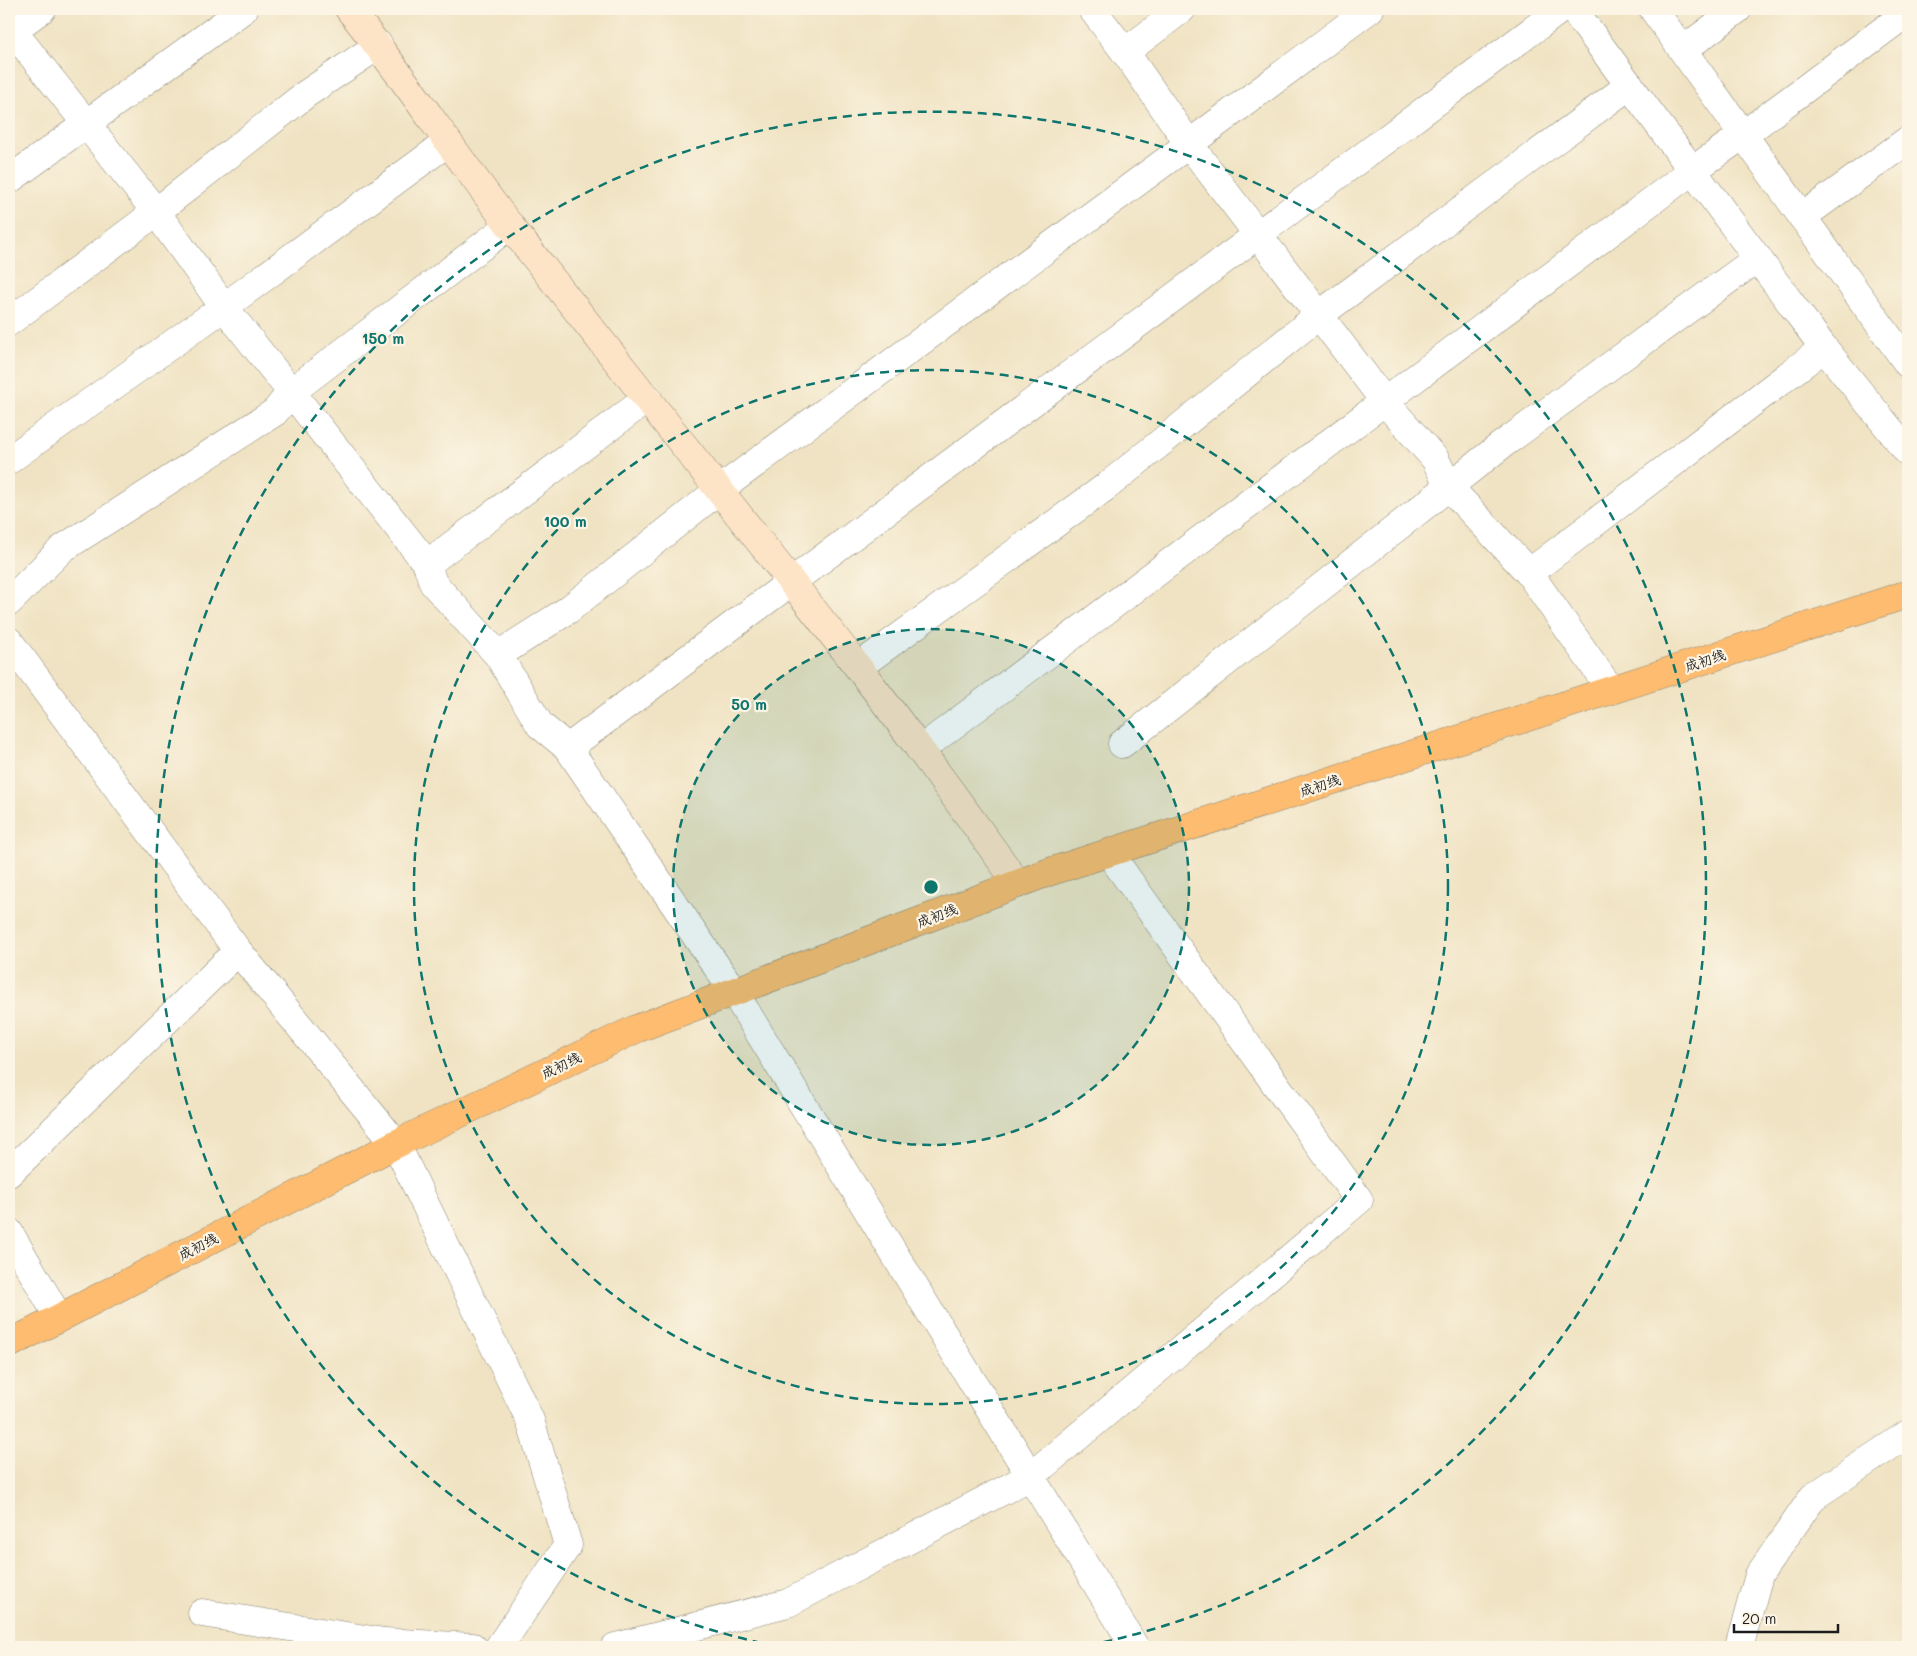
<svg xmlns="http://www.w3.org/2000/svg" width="1917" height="1656" font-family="Mali,'LXGW WenKai TC',sans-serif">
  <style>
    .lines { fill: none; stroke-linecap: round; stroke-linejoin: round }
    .street-casing { stroke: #868070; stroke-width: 29 }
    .secondary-casing { stroke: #868070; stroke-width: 29 }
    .primary-casing { stroke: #868070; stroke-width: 29 }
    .street { stroke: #fff; stroke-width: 28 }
    .secondary { stroke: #fee4c6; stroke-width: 28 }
    .primary { stroke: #fdbc70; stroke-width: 28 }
    .ring { fill: none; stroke: #0f766e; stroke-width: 2.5; stroke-dasharray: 9 6 }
    .labels { text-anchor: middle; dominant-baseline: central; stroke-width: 4.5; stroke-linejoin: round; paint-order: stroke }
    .street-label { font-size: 14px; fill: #1c1c1c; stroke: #fcf5e5 }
    .centre { fill: #0f766e; stroke: #fcf5e5; stroke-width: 2.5 }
    .ring-label { font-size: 15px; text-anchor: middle; font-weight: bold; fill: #0f766e; stroke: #fcf5e5; stroke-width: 4.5; stroke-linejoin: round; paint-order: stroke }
  </style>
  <rect width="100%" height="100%" fill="#fcf5e5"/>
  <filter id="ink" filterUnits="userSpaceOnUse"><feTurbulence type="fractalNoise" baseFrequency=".02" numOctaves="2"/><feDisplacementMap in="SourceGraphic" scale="10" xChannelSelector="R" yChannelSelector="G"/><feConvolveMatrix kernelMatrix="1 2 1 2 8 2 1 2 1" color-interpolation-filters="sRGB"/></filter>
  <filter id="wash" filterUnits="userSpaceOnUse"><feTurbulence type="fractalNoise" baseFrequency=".0096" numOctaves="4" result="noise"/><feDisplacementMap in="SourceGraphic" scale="20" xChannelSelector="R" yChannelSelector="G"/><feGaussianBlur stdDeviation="1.12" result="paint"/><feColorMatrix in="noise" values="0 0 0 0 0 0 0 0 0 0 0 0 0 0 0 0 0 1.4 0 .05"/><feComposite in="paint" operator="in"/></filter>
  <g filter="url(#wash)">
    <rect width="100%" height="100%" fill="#f0e3c3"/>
  </g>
  <g filter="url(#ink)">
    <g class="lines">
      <!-- street casing -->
      <g class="street-casing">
        <g id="street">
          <path d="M1092,9L1125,52L1189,144L1385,402L1435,459L1449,487L1529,573L1611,690"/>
          <path d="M1573,9L1824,348L1908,452"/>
          <path d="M1653,9L1908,364"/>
          <path d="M12,30L156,212L224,307L427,564L433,583L498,655L540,725L568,748L734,992L1135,1647"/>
          <path d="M9,33L42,9"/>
          <path d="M1683,50L1738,9"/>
          <path d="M1125,52L1182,9"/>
          <path d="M9,180L244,9"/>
          <path d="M1802,217L1908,140"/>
          <path d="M9,322L156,212L306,94L379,45"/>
          <path d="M9,460L224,307L448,142"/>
          <path d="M427,564L648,398"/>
          <path d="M1529,573L1824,348"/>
          <path d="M9,602L62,549L275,412L291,392L510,225"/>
          <path d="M9,641L238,951L396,1144L530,1420L568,1545L499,1647"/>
          <path d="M498,655L568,610L719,490L1189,144L1370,9"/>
          <path d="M858,667L1107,486L1319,315L1630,85"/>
          <path d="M1122,744L1499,447L1758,258"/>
          <path d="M568,748L1561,9"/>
          <path d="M920,750L1693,170L1743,135L1908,12"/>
          <path d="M9,1173L238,951"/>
          <path d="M9,1232L59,1318"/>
          <path d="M202,1613L384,1642L473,1647"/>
          <path d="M615,1647L788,1603L1031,1476L1359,1200L1109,853"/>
          <path d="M1739,1647L1759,1575L1813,1497L1908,1434"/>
        </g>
      </g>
      <!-- secondary casing -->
      <g class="secondary-casing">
        <path id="secondary" d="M349,9C406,79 455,155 511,227C626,373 743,519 857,666C912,737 965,811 1018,884"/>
      </g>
      <!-- primary casing -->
      <g class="primary-casing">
        <path id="primary" d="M9,1344L396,1144L636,1029L1049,872L1908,594"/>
      </g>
      <!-- street -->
      <use href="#street" class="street"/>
      <!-- secondary -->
      <use href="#secondary" class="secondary"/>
      <!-- primary -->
      <use href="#primary" class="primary"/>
    </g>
  </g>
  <!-- distance rings -->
  <circle cx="931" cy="887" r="258" fill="#0f766e" fill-opacity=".12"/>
  <g class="ring">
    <circle cx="931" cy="887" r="258"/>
    <circle cx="931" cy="887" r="517"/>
    <path d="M776 1646A775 775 0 1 1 1086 1646"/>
  </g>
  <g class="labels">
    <!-- street labels -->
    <g class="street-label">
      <text transform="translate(1705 660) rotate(-18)">成初线</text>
      <text transform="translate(1320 785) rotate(-18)">成初线</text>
      <text transform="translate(937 915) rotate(-21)">成初线</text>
      <text transform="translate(561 1065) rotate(-26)">成初线</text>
      <text transform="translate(198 1246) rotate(-27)">成初线</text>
    </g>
  </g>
  <circle cx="931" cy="887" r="8" class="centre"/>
  <g class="ring-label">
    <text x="383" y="344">150 m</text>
    <text x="565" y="527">100 m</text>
    <text x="749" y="710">50 m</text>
  </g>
  <!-- margin -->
  <rect width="1917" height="1656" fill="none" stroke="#fcf5e5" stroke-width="30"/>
  <!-- scale -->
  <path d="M1734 1624v8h104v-8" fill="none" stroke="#1c1c1c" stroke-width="2.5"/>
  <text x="1742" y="1624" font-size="15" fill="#1c1c1c" stroke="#fcf5e5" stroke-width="4" paint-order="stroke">20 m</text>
</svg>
